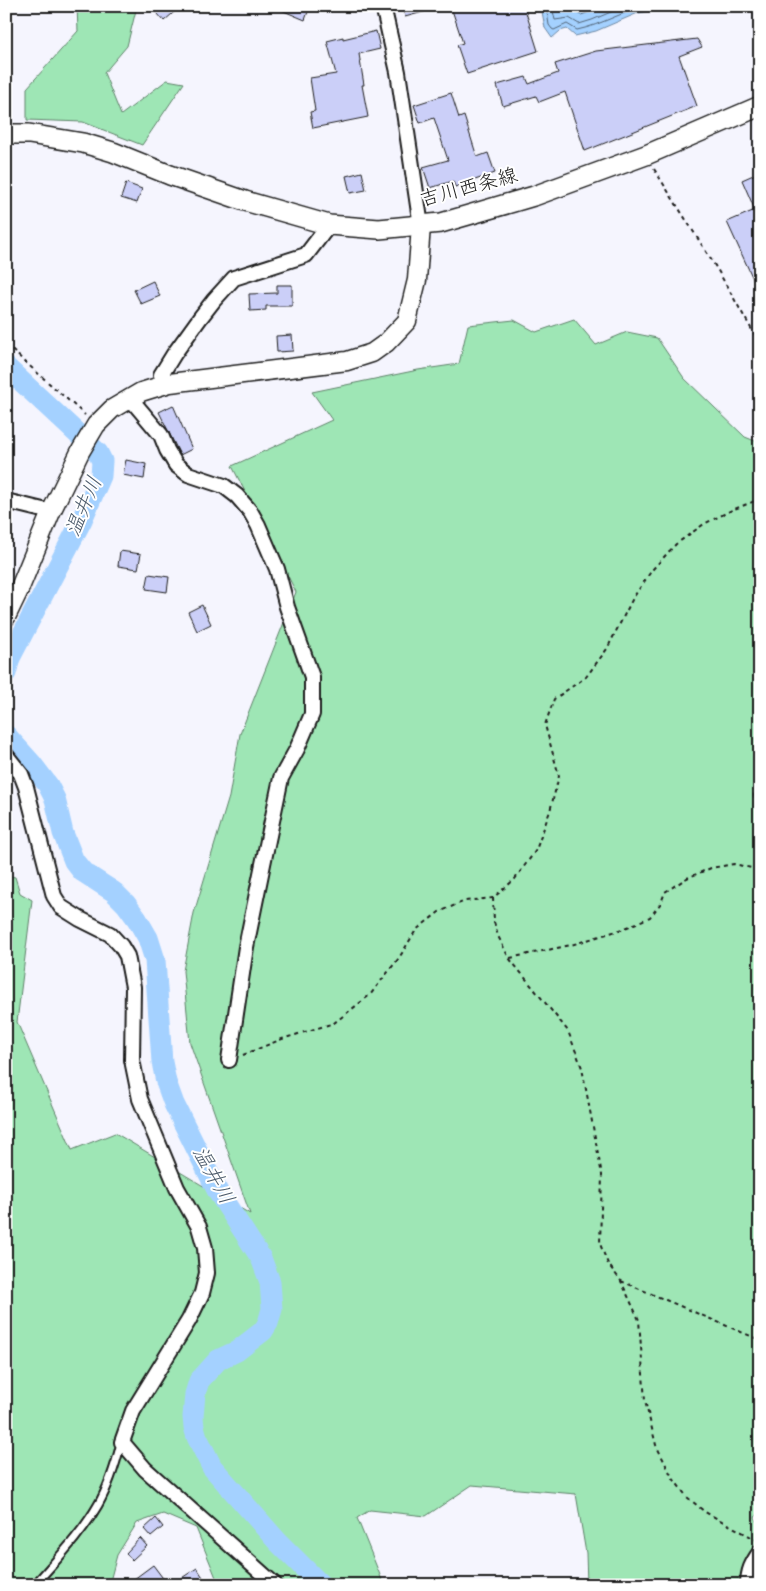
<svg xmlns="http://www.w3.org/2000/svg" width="766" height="1591" font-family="'Indie Flower','Klee One',sans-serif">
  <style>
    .green { fill: #9ee6b5; stroke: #5d8168 }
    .water { fill: #a4d1ff; stroke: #6e89a4 }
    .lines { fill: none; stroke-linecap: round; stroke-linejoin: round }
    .shore { stroke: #526477; stroke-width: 1 }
    .river { stroke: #a4d1ff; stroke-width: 21 }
    .building { fill: #cbcff8; stroke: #1c1c1c }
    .service-casing { stroke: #1c1c1c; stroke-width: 11 }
    .minor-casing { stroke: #1c1c1c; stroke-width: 18 }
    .tertiary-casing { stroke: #1c1c1c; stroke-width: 21 }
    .secondary-casing { stroke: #1c1c1c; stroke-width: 22 }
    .path { stroke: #1c1c1c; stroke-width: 2; stroke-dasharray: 4 4; stroke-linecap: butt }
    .service { stroke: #fff; stroke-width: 7 }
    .minor { stroke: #fff; stroke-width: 14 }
    .tertiary { stroke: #fff; stroke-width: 18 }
    .secondary { stroke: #fff; stroke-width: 19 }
    .labels { text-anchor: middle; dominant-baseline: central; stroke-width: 4; stroke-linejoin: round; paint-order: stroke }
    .street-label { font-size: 20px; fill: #1c1c1c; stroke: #fff }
    .water-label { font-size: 21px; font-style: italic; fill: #4c5b6b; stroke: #fff }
  </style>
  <rect width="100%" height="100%" fill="#f5f5fe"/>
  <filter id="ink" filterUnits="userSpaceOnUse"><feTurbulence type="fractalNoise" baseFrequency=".02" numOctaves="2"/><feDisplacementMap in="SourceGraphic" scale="10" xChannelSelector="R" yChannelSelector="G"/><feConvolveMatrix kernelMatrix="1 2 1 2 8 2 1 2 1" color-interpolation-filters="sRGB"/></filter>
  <g filter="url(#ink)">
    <!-- green -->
    <g class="green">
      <path d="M77,6H137L127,46L104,73L121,115L167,80L184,83L142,145L83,122L27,120V88L78,31Z"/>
      <path d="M574,319L596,345L627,332L657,338L684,378L745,437L760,443V1513L755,1517L760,1528V1585H587L586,1553L576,1494L472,1485L426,1516L370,1510L357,1518L384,1585H219L196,1528L163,1514L137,1523L117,1555L109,1585H6V875L15,877L20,893L32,900L17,1022L72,1150L115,1133L250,1214L190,1043L183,971L194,913L229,797L240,734L296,592L232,466L332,420L312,392L418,370L459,364L468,325L514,320L536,332Z"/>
    </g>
    <!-- water -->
    <path class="water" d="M541,6H682L638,13L596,31L575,36L567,29L560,31L552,38L545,28Z"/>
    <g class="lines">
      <!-- shore -->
      <g class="shore">
        <path d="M546,6L549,25L552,29L554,30L567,24L577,30C602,25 624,10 648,6"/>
        <path d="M552,6L555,20L569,18L579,24L592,20L625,6"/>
        <path d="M560,6L562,11H572L581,15L606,6"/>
      </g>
      <!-- river -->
      <g class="river">
        <path d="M6,367L98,453L102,461L101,476L81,522L10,658L6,673"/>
        <path d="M6,735L32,764L48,785L55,799L63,833L74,861L83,872L114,892L126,904L137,919L148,938L155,960L162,1062L166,1082L174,1104L218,1192L261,1258L270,1282L272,1309L268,1323L263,1331L237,1351L218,1360L199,1381L195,1394L193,1417L194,1427L197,1437L212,1467L277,1541L321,1585"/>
      </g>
    </g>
    <!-- building -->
    <g class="building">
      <path d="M151,6H181L164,21Z"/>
      <path d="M272,6H310L305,20Z"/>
      <path d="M403,6H433L434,9L405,17Z"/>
      <path d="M463,6H524L538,51L467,74L457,45L463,43L452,10Z"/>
      <path d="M376,31L380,49L359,54L364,85H362L368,117L313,128L310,112L315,111L310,78L336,74L327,41L343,37V39Z"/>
      <path d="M697,39L702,47L679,56L697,106L585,151L565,92L539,102L536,96L503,106L497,85L526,77L529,84L558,73L555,64L596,51Z"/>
      <path d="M451,93L459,118L464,116L477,157L488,153L495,173L455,187L453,181L430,188L423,167L448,160L434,118L420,123L414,105Z"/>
      <path d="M362,172L366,190L350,193L346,176Z"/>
      <path d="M760,172V294L727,222L755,210L742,180Z"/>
      <path d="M126,183L142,189L137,203L121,198Z"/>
      <path d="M153,281L160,296L141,304L134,290Z"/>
      <path d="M277,285H292V306H266V310L250,311L249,294L277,293Z"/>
      <path d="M292,335L293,351L277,352L276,336Z"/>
      <path d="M173,405L192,449L180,455L159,412Z"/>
      <path d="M126,460L146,464L144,479L123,475Z"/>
      <path d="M120,551L141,554L138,569L118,566Z"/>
      <path d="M149,574L169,577L167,592L146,589Z"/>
      <path d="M202,605L211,624L197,631L188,612Z"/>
      <path d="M156,1518L163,1527L151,1537L144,1529Z"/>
      <path d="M140,1538L147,1546L132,1560L126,1553Z"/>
      <path d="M153,1565L168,1585H126Z"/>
      <path d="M197,1568L208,1585H171Z"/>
    </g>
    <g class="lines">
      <!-- service casing -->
      <g class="service-casing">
        <path id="service" d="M33,1585L38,1581C59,1557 82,1533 98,1505C109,1486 116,1463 121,1443"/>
      </g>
      <!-- minor casing -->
      <g class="minor-casing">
        <g id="minor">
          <path d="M383,6L398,72L421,226"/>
          <path d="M164,385L161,375L174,354L200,318L214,300L234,278L306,255L329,225"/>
          <path d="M130,398L161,435L167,450L176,465L188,474L224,486L237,496L250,511L258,525L277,569L287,607L312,677V714L297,749L281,778L263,864L246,947L229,1060"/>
          <path d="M6,501L51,512"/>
          <path d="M6,755L21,774L26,787L54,896L61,907L80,919L110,934L121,946L127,956L133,987L132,1060L140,1099L177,1188L199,1227L205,1248L207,1273L202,1293L189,1320L133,1411L122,1442L145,1469L275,1585"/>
          <path d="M748,1585C748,1571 752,1563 760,1552"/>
        </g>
      </g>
      <!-- tertiary casing -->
      <g class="tertiary-casing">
        <path id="tertiary" d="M6,617L19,590L51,512L80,452L96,425L112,409L141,392L170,383L347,361L372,353L386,343L407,321L417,280L421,226"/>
      </g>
      <!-- secondary casing -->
      <g class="secondary-casing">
        <path id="secondary" d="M6,134H29L83,143L113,152L170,175L245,201L329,225L379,229L441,223L534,196L646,155L760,106"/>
      </g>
      <!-- path -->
      <g class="path">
        <path d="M654,169L717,269L760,344"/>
        <path d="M6,345L85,415"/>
        <path d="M760,779C752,789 752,800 760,810"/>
        <path d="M493,898L494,922L498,936L509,958L568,1031L582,1068L602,1175L600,1244L608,1264L621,1281L639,1320L645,1401L656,1445L672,1477L687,1497L705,1512L757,1540"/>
        <path d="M510,958L571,945L623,929L650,917L661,903L665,892L687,878L711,868L734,864L760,870"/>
        <path d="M243,1055L282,1039L334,1023L370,995L399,958L416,930L439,912L465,901L493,898L515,879L536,850L550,811L559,776L545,725L554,699L586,677L607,649L633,598L652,570L676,544L704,524L732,510L760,499"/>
        <path d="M621,1281L760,1340"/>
      </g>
      <!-- service -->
      <use href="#service" class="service"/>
      <!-- minor -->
      <use href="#minor" class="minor"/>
      <!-- tertiary -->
      <use href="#tertiary" class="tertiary"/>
      <!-- secondary -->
      <use href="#secondary" class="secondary"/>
    </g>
  </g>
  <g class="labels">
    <!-- street labels -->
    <g class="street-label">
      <text transform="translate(469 189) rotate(-15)">吉川西条線</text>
    </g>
    <!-- water labels -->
    <g class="water-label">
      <text transform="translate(85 507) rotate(-67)">温井川</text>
      <text transform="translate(212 1176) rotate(61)">温井川</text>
    </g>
  </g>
  <!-- margin -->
  <rect width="766" height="1591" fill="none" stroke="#fff" stroke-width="25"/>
  <rect x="12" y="12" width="741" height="1566" fill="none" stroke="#1c1c1c" stroke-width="2" filter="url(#ink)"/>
</svg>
